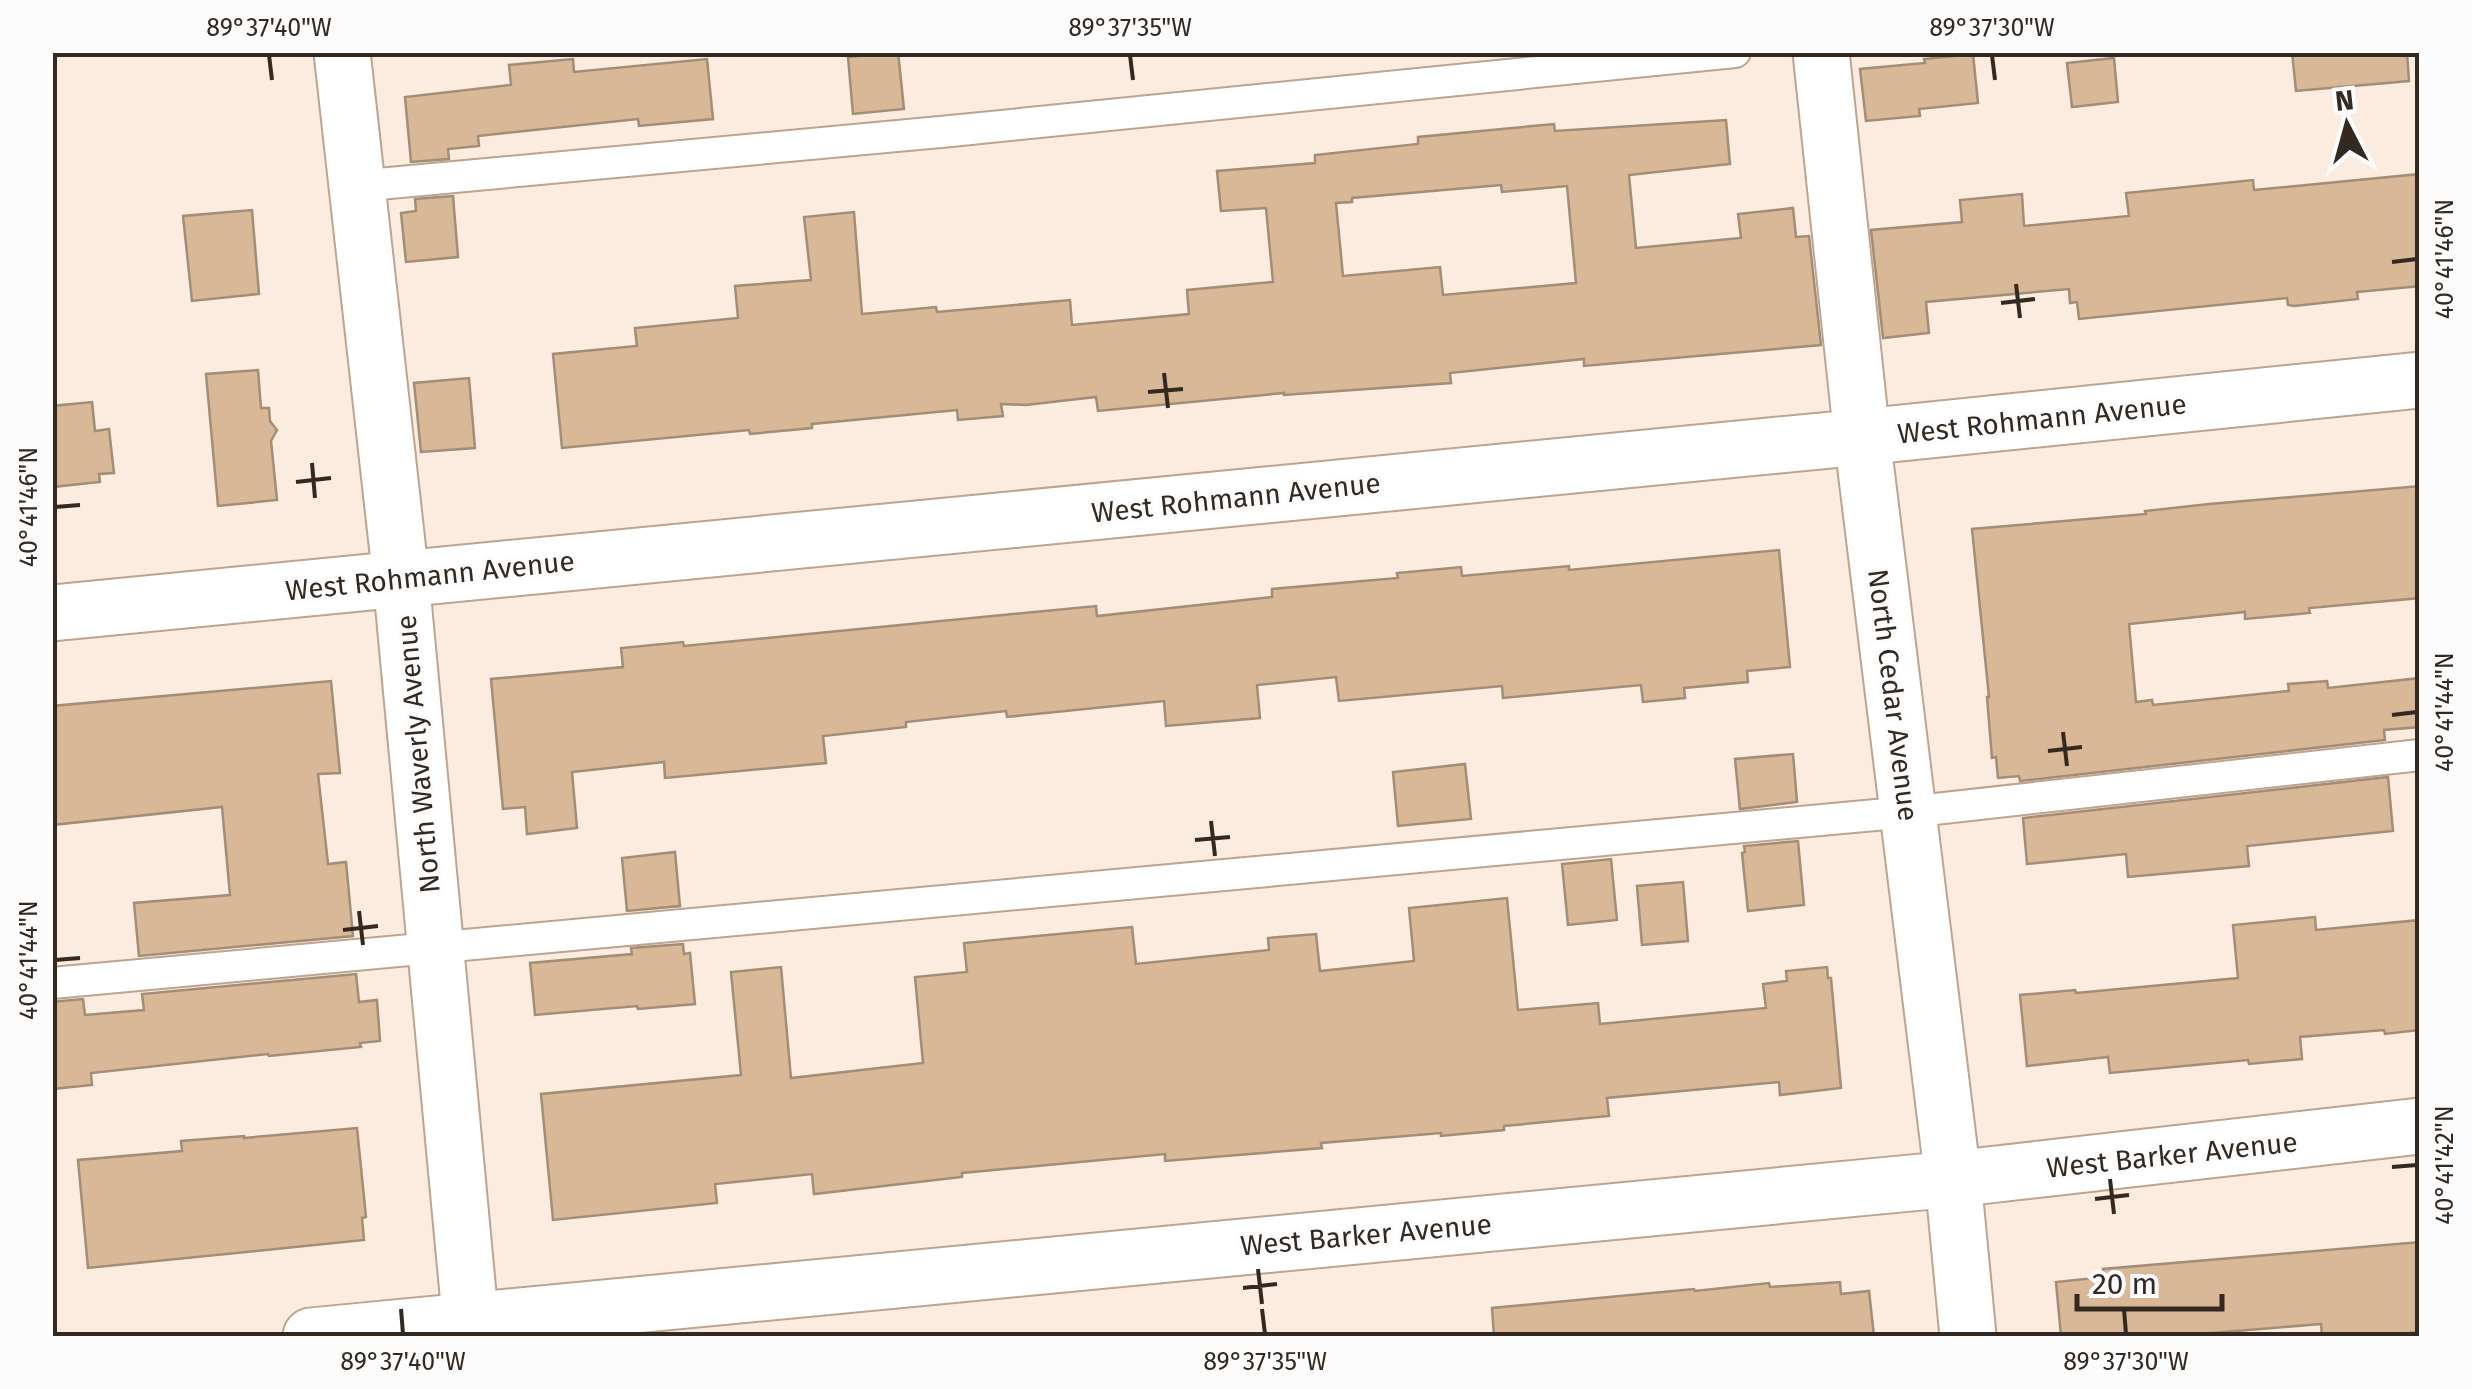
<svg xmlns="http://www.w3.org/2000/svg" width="2472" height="1389" font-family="'Fira Sans',sans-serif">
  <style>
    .building { fill: #d8b897; stroke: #a28d76; stroke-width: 2.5; fill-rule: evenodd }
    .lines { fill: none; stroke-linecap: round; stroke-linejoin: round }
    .lane-casing { stroke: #bea48f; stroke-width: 34 }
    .street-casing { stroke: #bea48f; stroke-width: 59 }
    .secondary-casing { stroke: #bea48f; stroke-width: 59 }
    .lane { stroke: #fff; stroke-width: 30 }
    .street { stroke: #fff; stroke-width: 55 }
    .secondary { stroke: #fff; stroke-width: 55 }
    .ticks { fill: none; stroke: #332921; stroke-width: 4 }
    .labels { text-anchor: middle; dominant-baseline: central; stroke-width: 8; stroke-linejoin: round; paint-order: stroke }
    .street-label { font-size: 28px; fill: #332921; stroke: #fcfcfc }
    .neatline { fill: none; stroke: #332921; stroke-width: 4 }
    .ticks-label { font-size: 25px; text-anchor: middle; fill: #332921 }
  </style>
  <rect width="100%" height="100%" fill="#fcebdf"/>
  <!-- building -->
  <g class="building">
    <path d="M898,52L904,109L853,114L848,57Z"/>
    <path d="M2292,52H2407L2409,81L2296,91Z"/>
    <path d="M1973,54L1978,103L1919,109L1920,116L1866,121L1860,69L1925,63L1924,59Z"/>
    <path d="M2114,58L2118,102L2072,107L2067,63Z"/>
    <path d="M573,59L574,72L707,59L713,119L639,126L638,119L478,136L479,146L448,149L449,159L411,162L405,97L511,85L509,65Z"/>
    <path d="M1726,120L1730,164L1629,175L1636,248L1741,238L1738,214L1793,208L1796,237L1809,236L1821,345L1584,366V359L1450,373L1451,383L1284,395V393L1098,411L1096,397L1026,405L1001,404L1003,416L958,420L957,410L812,424V428L750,434L749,430L562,448L553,354L637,346L635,328L738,318L735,286L811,280L804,217L854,212L862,314L936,307L937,312L1070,300L1072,325L1189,314L1187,290L1273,282L1266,208L1221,211L1217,171L1315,163V155L1418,144V137L1554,124L1555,131ZM1501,185L1502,192L1567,186L1576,283L1443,295L1440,267L1343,276L1336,203L1352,202V198Z"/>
    <path d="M2420,174V286L2357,292L2358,299L2294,306L2288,305L2287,298L2079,319L2077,302L2070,303L2069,289L1926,302L1929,333L1883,338L1871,230L1962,222L1960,200L2022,194L2024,226L2129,216L2126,193L2253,180L2254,190Z"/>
    <path d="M453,196L458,257L406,262L401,213L416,211L415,199Z"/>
    <path d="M252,210L259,294L192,301L183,216Z"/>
    <path d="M258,370L261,408H269L270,421L277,430L271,441L277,500L218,506L206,374Z"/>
    <path d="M469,378L475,448L421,452L414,383Z"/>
    <path d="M92,402L95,431L109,429L114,473L99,474L100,482L52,487V406Z"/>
    <path d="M2420,486V598L2309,608L2310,613L2245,619V612L2129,624L2136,702L2152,700L2153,705L2289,691L2288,684L2327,681L2328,688L2420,678V727L2384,730L2385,740L2020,781L2019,776L1998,778L1996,757L1992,758L1987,697H1989L1972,529L2146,514L2145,511L2209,504Z"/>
    <path d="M1779,550L1790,667L1747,671L1748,682L1684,688L1685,698L1643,702L1641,685L1503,698L1502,686L1339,701L1336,677L1257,685L1260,718L1166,726L1164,701L1007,717L1006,711L906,722V727L823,736L826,763L665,778L664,762L572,772L577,828L527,834L525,807L503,809L491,679L623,667L621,648L683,642L684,646L1096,606L1097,616L1272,597V589L1398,578L1397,573L1461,567L1462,576L1569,566V570Z"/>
    <path d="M331,681L340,773L318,774L328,864L346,862L353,936L139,956L134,903L230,895L222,807L52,825V706Z"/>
    <path d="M1793,754L1797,802L1740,809L1735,759Z"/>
    <path d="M1465,764L1471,819L1398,826L1393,772Z"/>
    <path d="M2388,777L2393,831L2247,846L2249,866L2128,877L2126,854L2027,864L2023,818Z"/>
    <path d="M1798,841L1804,905L1748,911L1742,853L1745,852L1744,846Z"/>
    <path d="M675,852L680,906L627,911L622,858Z"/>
    <path d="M1611,859L1617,920L1568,925L1562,864Z"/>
    <path d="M1683,882L1688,941L1642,945L1637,886Z"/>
    <path d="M1507,898L1518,1010L1598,1003L1600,1024L1766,1008L1763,984L1787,981L1786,971L1827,967L1828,978H1831L1841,1088L1780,1095L1779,1082L1607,1098L1609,1116L1504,1126V1130L1441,1136V1133L1321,1143L1322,1148L1165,1161V1154L962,1173V1177L814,1194L812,1174L715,1184L717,1203L553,1220L541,1094L741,1075L731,972L781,967L791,1078L923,1063L915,977L967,972L964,943L1132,927L1136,964L1269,950L1268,938L1316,934L1320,971L1414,961L1409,908Z"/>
    <path d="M2315,917L2316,930L2420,920V1030L2385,1034L2384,1030L2300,1037L2302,1059L2249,1064L2248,1060L2110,1073L2108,1057L2027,1066L2020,995L2075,990L2076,993L2238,978L2233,925Z"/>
    <path d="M683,944L684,954L690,953L695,1004L638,1009L637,1006L535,1015L530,963L632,954L631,948Z"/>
    <path d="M356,974L359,1002L377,1000L380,1041L360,1043L361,1047L269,1056L268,1054L91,1073L92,1085L52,1089V1002L83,999L85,1015L144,1010L142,994Z"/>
    <path d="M357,1128L366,1217L362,1218L364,1240L88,1268L78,1160L182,1151L181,1141L244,1136V1138Z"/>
    <path d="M2420,1242V1332L2376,1336H2322L2321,1324L2175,1336H2061L2056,1282L2104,1277L2103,1269Z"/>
    <path d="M1840,1282L1841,1294L1869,1291L1874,1336H1494L1492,1308L1694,1289L1695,1291L1769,1283L1770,1287Z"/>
  </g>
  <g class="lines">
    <!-- lane casing -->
    <g class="lane-casing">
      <g id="lane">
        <path d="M357,186L951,131L1735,52"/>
        <path d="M52,983L1908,812L2420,755"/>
      </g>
    </g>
    <!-- street casing -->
    <g class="street-casing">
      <g id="street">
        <path d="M342,52L401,579L472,1336"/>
        <path d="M1821,52L1862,437L1953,1179L1968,1336"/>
        <path d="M311,1336L1953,1179L2420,1126"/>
      </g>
    </g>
    <!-- secondary casing -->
    <g class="secondary-casing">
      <path id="secondary" d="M52,613L1862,437L2420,380"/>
    </g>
    <!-- lane -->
    <use href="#lane" class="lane"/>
    <!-- street -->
    <use href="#street" class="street"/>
    <!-- secondary -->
    <use href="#secondary" class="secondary"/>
  </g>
  <!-- ticks -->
  <path class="ticks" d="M269,55L272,80M1130,55L1133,80M1992,55L1995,80M2392,262L2417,259M2016,284L2020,318M2001,303L2035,299M1164,373L1168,408M1148,392L1183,389M312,463L315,498M296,482L331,478M55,507L80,505M2392,715L2417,712M2063,732L2067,766M2048,751L2082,747M1211,821L1215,856M1195,840L1230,837M359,911L363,945M343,930L378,926M55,960L80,958M2392,1167L2417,1165M2110,1179L2114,1214M2095,1199L2129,1195M1258,1269L1262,1304M1243,1288L1277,1284M401,1309L403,1334M1262,1309L1265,1334M2124,1309L2126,1334"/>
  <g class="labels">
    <!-- street labels -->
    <g class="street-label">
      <text transform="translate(2042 419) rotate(-6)">West Rohmann Avenue</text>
      <text transform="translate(1236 498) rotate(-6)">West Rohmann Avenue</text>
      <text transform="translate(430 576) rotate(-6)">West Rohmann Avenue</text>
      <text transform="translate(1893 695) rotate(83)">North Cedar Avenue</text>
      <text transform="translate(418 754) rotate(-95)">North Waverly Avenue</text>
      <text transform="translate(2172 1155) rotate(-6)">West Barker Avenue</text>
      <text transform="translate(1366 1235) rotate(-5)">West Barker Avenue</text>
    </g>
  </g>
  <!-- border -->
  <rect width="2472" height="1389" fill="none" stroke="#fcfcfc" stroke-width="110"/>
  <!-- north arrow -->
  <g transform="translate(2347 125) rotate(354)" stroke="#fcfcfc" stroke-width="8" paint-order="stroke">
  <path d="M0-8L18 38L0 25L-18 38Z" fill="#332921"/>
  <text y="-15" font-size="28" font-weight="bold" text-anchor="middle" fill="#332921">N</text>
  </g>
  <!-- scale -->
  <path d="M2077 1294v15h145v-15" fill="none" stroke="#332921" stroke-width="5"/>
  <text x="2092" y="1294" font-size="30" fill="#332921" stroke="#fcfcfc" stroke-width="8" paint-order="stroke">20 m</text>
  <rect x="55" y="55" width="2362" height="1279" class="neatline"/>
  <g class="ticks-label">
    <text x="269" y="36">89°37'40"W</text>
    <text x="1130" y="36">89°37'35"W</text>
    <text x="1992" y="36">89°37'30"W</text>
    <text transform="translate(2444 259) rotate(-90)" y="9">40°41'46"N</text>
    <text transform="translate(28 507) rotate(-90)" y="9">40°41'46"N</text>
    <text transform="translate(2444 712) rotate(-90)" y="9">40°41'44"N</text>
    <text transform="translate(28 960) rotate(-90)" y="9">40°41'44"N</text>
    <text transform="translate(2444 1165) rotate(-90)" y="9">40°41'42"N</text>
    <text x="403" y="1370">89°37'40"W</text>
    <text x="1265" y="1370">89°37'35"W</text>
    <text x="2126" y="1370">89°37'30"W</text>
  </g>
</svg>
